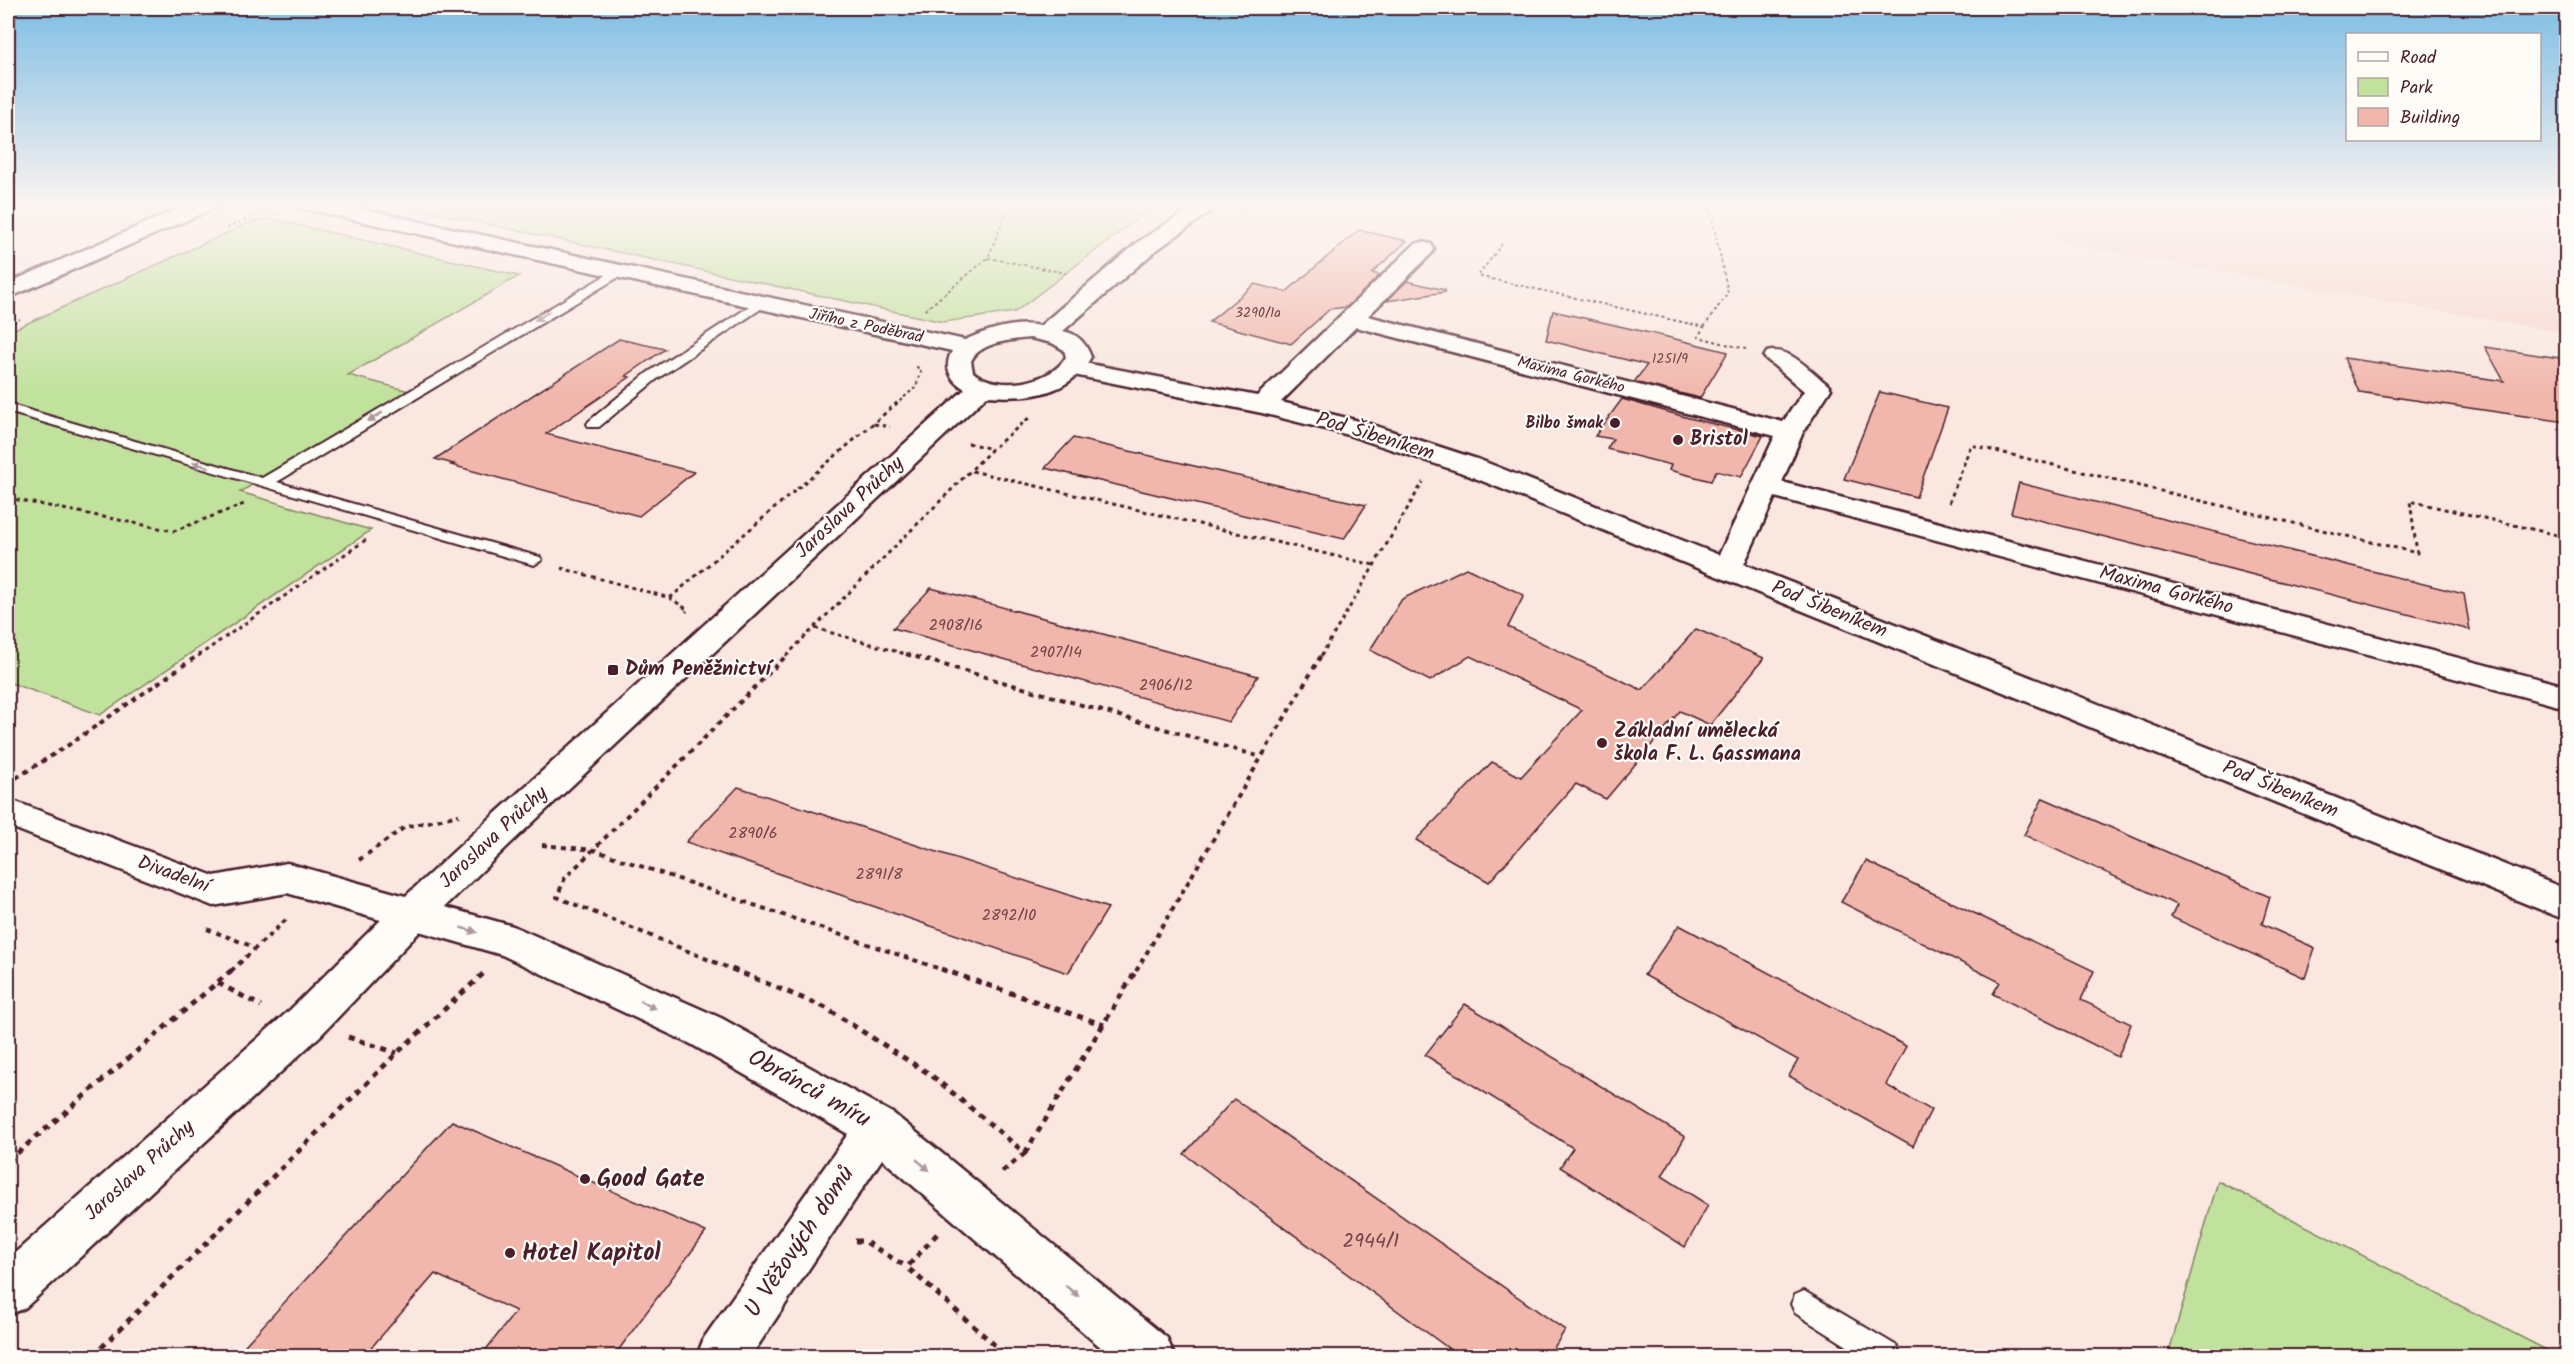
<svg xmlns="http://www.w3.org/2000/svg" width="2574" height="1364" font-family="Kalam,sans-serif">
  <style>
    .built { fill: #f7d9d0 }
    .green { fill: #c0e29c; stroke: #858064; stroke-width: 1.5 }
    .building { fill: #f1b7ac; stroke: #4a1f2b; stroke-width: 1.5 }
    .lines { fill: none; stroke-linecap: round; stroke-linejoin: round }
    .service-casing { stroke: #4a1f2b; stroke-width: 4 }
    .minor-casing { stroke: #4a1f2b; stroke-width: 5 }
    .tertiary-casing { stroke: #4a1f2b; stroke-width: 5 }
    .path-far3 { stroke: #4a1f2b; stroke-width: 2; stroke-dasharray: 3 3; stroke-linecap: butt }
    .path-far2 { stroke: #4a1f2b; stroke-width: 3; stroke-dasharray: 4 4; stroke-linecap: butt }
    .path-far1 { stroke: #4a1f2b; stroke-width: 4; stroke-dasharray: 5 5; stroke-linecap: butt }
    .path { stroke: #4a1f2b; stroke-width: 5; stroke-dasharray: 6 6; stroke-linecap: butt }
    .service { fill: #fdfcf7; fill-rule: evenodd }
    .minor { fill: #fdfcf7; fill-rule: evenodd }
    .tertiary { fill: #fdfcf7; fill-rule: evenodd }
    .oneway { fill: #ac999b }
    .poi-dot { fill: #4a1f2b; stroke: #fdfcf7; stroke-width: 2 }
    .labels { text-anchor: middle; dominant-baseline: central; stroke-width: 4.5; stroke-linejoin: round; paint-order: stroke }
    .far-number-label { font-size: 14px; fill: #74454b }
    .far-street-label { font-size: 16px; fill: #4a1f2b; stroke: #fdfcf7 }
    .far-poi-label { font-size: 16px; font-weight: bold; fill: #4a1f2b; stroke: #fdfcf7; text-anchor: end }
    .number-label { font-size: 16px; fill: #74454b }
    .street-label { font-size: 20px; fill: #4a1f2b; stroke: #fdfcf7 }
    .poi-label { font-size: 20px; font-weight: bold; fill: #4a1f2b; stroke: #fdfcf7; text-anchor: start }
    .near-number-label { font-size: 20px; fill: #74454b }
    .near-street-label { font-size: 24px; fill: #4a1f2b; stroke: #fdfcf7 }
    .near-poi-label { font-size: 24px; font-weight: bold; fill: #4a1f2b; stroke: #fdfcf7; text-anchor: start }
  </style>
  <rect width="100%" height="100%" fill="#f9e7e0"/>
  <filter id="ink" filterUnits="userSpaceOnUse"><feTurbulence type="fractalNoise" baseFrequency=".0167" numOctaves="2"/><feDisplacementMap in="SourceGraphic" scale="12" xChannelSelector="R" yChannelSelector="G"/><feConvolveMatrix kernelMatrix="1 2 1 2 8 2 1 2 1" color-interpolation-filters="sRGB"/></filter>
  <g filter="url(#ink)">
    <!-- built -->
    <path class="built" d="M1984,203H2566V333L2074,246L1984,205Z"/>
    <!-- green -->
    <g class="green">
      <path d="M389,203H1158L1015,312L943,322Z"/>
      <path d="M272,219L519,276L348,375L409,391L240,492L371,530L100,715L8,682V332L251,222Z"/>
      <path d="M2218,1181L2558,1356H2168Z"/>
    </g>
    <!-- building -->
    <g class="building">
      <path d="M1359,230L1407,241L1372,273L1380,275L1347,307L1330,309L1291,344L1209,322L1255,284L1286,292Z"/>
      <path d="M1407,281L1445,290V292L1387,301Z"/>
      <path d="M1553,311L1663,336L1728,352L1700,398L1634,382L1647,365L1546,340Z"/>
      <path d="M619,339L665,349L626,376L630,377L546,434L694,472L639,516L451,465L454,464L435,459Z"/>
      <path d="M2485,347L2566,359V422L2359,392L2344,358L2504,381Z"/>
      <path d="M1880,392L1948,408L1916,497L1844,479Z"/>
      <path d="M1622,399L1689,418L1763,436L1741,477L1716,471L1711,481L1669,470L1671,465L1607,449L1613,439L1595,436Z"/>
      <path d="M1073,438L1216,471L1366,505L1344,539L1045,468Z"/>
      <path d="M2019,483L2464,594L2470,630L2011,513Z"/>
      <path d="M1466,568L1524,595L1508,627L1642,690L1696,629L1764,658L1710,725L1680,711L1606,799L1576,784L1489,882L1416,840L1492,762L1521,777L1582,710L1470,656L1430,681L1370,650L1402,599Z"/>
      <path d="M931,588L1144,645L1258,676L1229,722L893,628Z"/>
      <path d="M738,787L855,825L1108,908L1068,973L686,842Z"/>
      <path d="M2043,798L2270,897L2262,924L2315,948L2305,978L2171,917L2177,905L2024,835Z"/>
      <path d="M1866,861L2094,971L2081,1000L2131,1024L2118,1057L1993,994L2000,982L1841,902Z"/>
      <path d="M1679,925L1906,1046L1886,1085L1931,1110L1913,1146L1789,1076L1798,1060L1644,975Z"/>
      <path d="M1465,1004L1685,1137L1662,1176L1708,1205L1685,1247L1560,1167L1573,1148L1425,1055Z"/>
      <path d="M1234,1099L1565,1330L1549,1356H1459L1184,1154Z"/>
      <path d="M452,1121L706,1232L614,1356H481L516,1311L435,1274L364,1356H235Z"/>
    </g>
    <g class="lines">
      <!-- service casing -->
      <g class="service-casing">
        <g id="service">
          <path d="M618,268L624,272L622,275L277,482L540,557L542,560L534,565L8,412V404L262,478Z"/>
          <path d="M761,299L767,303L765,306L657,379L599,427H589L587,424L589,421L647,373Z"/>
          <path d="M1804,1291L1897,1346L1901,1356H1863L1795,1313L1791,1304L1795,1295Z"/>
        </g>
      </g>
      <!-- minor casing -->
      <g class="minor-casing">
        <g id="minor">
          <path d="M192,203H220L217,207L8,298V283Z"/>
          <path d="M1423,242L1431,244L1434,249L1431,254L1368,316L1783,422L1804,391L1764,357L1767,352C1789,346 1810,371 1827,384L1831,389L1803,432L1782,482L2566,686V708L1775,497L1744,564L2566,889V920L1460,472L1345,434L1262,413L1074,375L1065,373L1062,368L1065,363L1074,361L1257,396L1415,244ZM1356,327L1775,436L1719,555L1480,460L1363,422L1281,402Z"/>
          <path d="M8,799L214,876L287,863L513,926L721,1018L894,1114L1167,1338L1174,1356H1111L882,1159L751,1356H697L704,1338L848,1134L691,1044L502,955L287,893L213,906L8,826Z"/>
        </g>
      </g>
      <!-- tertiary casing -->
      <g class="tertiary-casing">
        <path id="tertiary" d="M295,203H335L965,340C987,330 1016,321 1040,326L1138,242L1198,203H1222L1154,252L1063,331C1078,334 1086,343 1091,357C1069,396 1027,399 987,396L512,842L426,925L321,1035L25,1308L8,1315V1259L291,1009L398,903L486,822L965,389C950,380 943,367 952,351L305,209L298,207ZM1030,338L1052,343L1064,350L1066,357C1051,384 996,392 973,372L971,361C980,342 1011,340 1030,338Z"/>
      </g>
      <!-- path-far3 -->
      <g class="path-far3">
        <path d="M239,207L279,216"/>
        <path d="M1242,210L1254,203"/>
        <path d="M227,228L262,213"/>
        <path d="M1502,244L1478,276L1704,327L1698,337L1746,349"/>
        <path d="M988,258L1066,273"/>
        <path d="M925,310L988,258L1010,203"/>
        <path d="M8,325L20,319"/>
        <path d="M1704,327L1728,293L1709,203"/>
        <path d="M895,405L916,387L921,371L916,366"/>
      </g>
      <!-- path-far2 -->
      <g class="path-far2">
        <path d="M874,424L890,427"/>
        <path d="M968,443L992,449"/>
        <path d="M972,471L1374,565"/>
        <path d="M8,498L174,531L244,504"/>
        <path d="M1949,503L1971,445L2417,553L2410,501L2566,537"/>
        <path d="M561,568L670,598L688,610L686,612"/>
        <path d="M670,598L897,403"/>
        <path d="M815,628L912,656"/>
        <path d="M198,656L367,539"/>
        <path d="M786,656L992,449L1029,418"/>
        <path d="M1321,656L1423,482"/>
      </g>
      <!-- path-far1 -->
      <g class="path-far1">
        <path d="M906,654L1261,757"/>
        <path d="M16,778L67,746L200,654"/>
        <path d="M542,845L594,850L946,971"/>
        <path d="M359,860L405,827L459,815"/>
        <path d="M207,929L254,947"/>
        <path d="M2558,940L2566,944"/>
        <path d="M231,971L289,917"/>
        <path d="M736,971L557,897L565,878L788,654"/>
        <path d="M1136,971L1322,654"/>
      </g>
      <!-- path -->
      <g class="path">
        <path d="M732,969L824,1007L931,1075L1025,1153L1001,1173"/>
        <path d="M941,969L1104,1025"/>
        <path d="M218,983L261,1006"/>
        <path d="M348,1037L397,1053"/>
        <path d="M1025,1153L1137,969"/>
        <path d="M8,1161L233,969"/>
        <path d="M937,1234L907,1267L1007,1356"/>
        <path d="M855,1241H864L907,1267"/>
        <path d="M93,1356L397,1053L484,973"/>
      </g>
      <!-- service -->
      <use href="#service" class="service"/>
      <!-- minor -->
      <use href="#minor" class="minor"/>
      <!-- tertiary -->
      <use href="#tertiary" class="tertiary"/>
    </g>
    <!-- one-way arrows -->
    <defs><path id="oneway-solid" d="M-6-.8H1V-3.2L6.5 0L1 3.2V.8H-6Z" transform="scale(1.5)"/></defs>
    <g class="oneway">
      <use href="#oneway-solid" transform="translate(542 316) rotate(149)"/>
      <use href="#oneway-solid" transform="translate(375 417) rotate(149)"/>
      <use href="#oneway-solid" transform="translate(201 465) rotate(-164)"/>
      <use href="#oneway-solid" transform="translate(469 930) rotate(16)"/>
      <use href="#oneway-solid" transform="translate(648 1005) rotate(25)"/>
      <use href="#oneway-solid" transform="translate(923 1165) rotate(40)"/>
      <use href="#oneway-solid" transform="translate(1072 1291) rotate(40)"/>
    </g>
  </g>
  <!-- sky -->
  <linearGradient id="sky" x2="0" y2="1"><stop stop-color="#7ebde4"/><stop offset="0.52" stop-color="#fcf4f1"/><stop offset="1" stop-color="#fcf4f1" stop-opacity="0"/></linearGradient>
  <rect width="2574" height="394" fill="url(#sky)"/>
  <!-- markers -->
  <g class="poi-dot">
    <circle cx="1615" cy="423" r="6"/>
    <circle cx="1678" cy="440" r="6"/>
    <rect x="607" y="664" width="12" height="12" rx="3"/>
    <circle cx="1602" cy="743" r="6"/>
    <circle cx="585" cy="1179" r="6"/>
    <circle cx="510" cy="1253" r="6"/>
  </g>
  <g class="labels">
    <!-- far-number labels -->
    <g class="far-number-label">
      <text x="1258" y="313">3290/1a</text>
      <text x="1670" y="359">1251/9</text>
    </g>
    <!-- far-street labels -->
    <g class="far-street-label">
      <text transform="translate(866 326) rotate(12)">Jiřího z Poděbrad</text>
      <text transform="translate(1571 375) rotate(14)">Maxima Gorkého</text>
    </g>
    <!-- far-poi labels -->
    <g class="far-poi-label">
      <text x="1603" y="423">Bilbo šmak</text>
    </g>
    <!-- number labels -->
    <g class="number-label">
      <text x="956" y="625">2908/16</text>
      <text x="1056" y="652">2907/14</text>
      <text x="1166" y="685">2906/12</text>
      <text x="753" y="833">2890/6</text>
      <text x="879" y="874">2891/8</text>
      <text x="1009" y="915">2892/10</text>
    </g>
    <!-- street labels -->
    <g class="street-label">
      <text transform="translate(1375 437) rotate(17)">Pod Šibeníkem</text>
      <text transform="translate(850 508) rotate(-43)">Jaroslava Průchy</text>
      <text transform="translate(2166 591) rotate(15)">Maxima Gorkého</text>
      <text transform="translate(1829 610) rotate(22)">Pod Šibeníkem</text>
      <text transform="translate(2280 790) rotate(22)">Pod Šibeníkem</text>
      <text transform="translate(494 838) rotate(-43)">Jaroslava Průchy</text>
      <text transform="translate(173 875) rotate(20)">Divadelní</text>
      <text transform="translate(140 1171) rotate(-42)">Jaroslava Průchy</text>
    </g>
    <!-- poi labels -->
    <g class="poi-label">
      <text x="1690" y="440">Bristol</text>
      <text x="625" y="670">Dům Peněžnictví</text>
      <text x="1614" y="732">Základní umělecká<tspan x="1614" dy="23">škola F. L. Gassmana</tspan></text>
    </g>
    <!-- near-number labels -->
    <g class="near-number-label">
      <text x="1371" y="1242">2944/1</text>
    </g>
    <!-- near-street labels -->
    <g class="near-street-label">
      <text transform="translate(809 1089) rotate(29)">Obránců míru</text>
      <text transform="translate(800 1242) rotate(-56)">U Věžových domů</text>
    </g>
    <!-- near-poi labels -->
    <g class="near-poi-label">
      <text x="597" y="1179">Good Gate</text>
      <text x="522" y="1253">Hotel Kapitol</text>
    </g>
  </g>
  <!-- margin -->
  <rect width="2574" height="1364" fill="none" stroke="#fdfcf7" stroke-width="30"/>
  <rect x="15" y="15" width="2544" height="1334" fill="none" stroke="#4a1f2b" stroke-width="2" filter="url(#ink)"/>
  <!-- legend -->
  <rect x="2346" y="33" width="195" height="108" fill="#fdfcf7" stroke="#b5a4a5" stroke-width="1.5"/>
  <rect x="2358" y="52" width="30" height="9" fill="#fdfcf7" stroke="#b5a4a5" stroke-width="1.5"/>
  <text x="2400" y="63" font-size="18" fill="#4a1f2b">Road</text>
  <rect x="2358" y="78" width="30" height="18" fill="#c0e29c" stroke="#b5a4a5" stroke-width="1.5"/>
  <text x="2400" y="93" font-size="18" fill="#4a1f2b">Park</text>
  <rect x="2358" y="108" width="30" height="18" fill="#f1b7ac" stroke="#b5a4a5" stroke-width="1.5"/>
  <text x="2400" y="123" font-size="18" fill="#4a1f2b">Building</text>
</svg>
